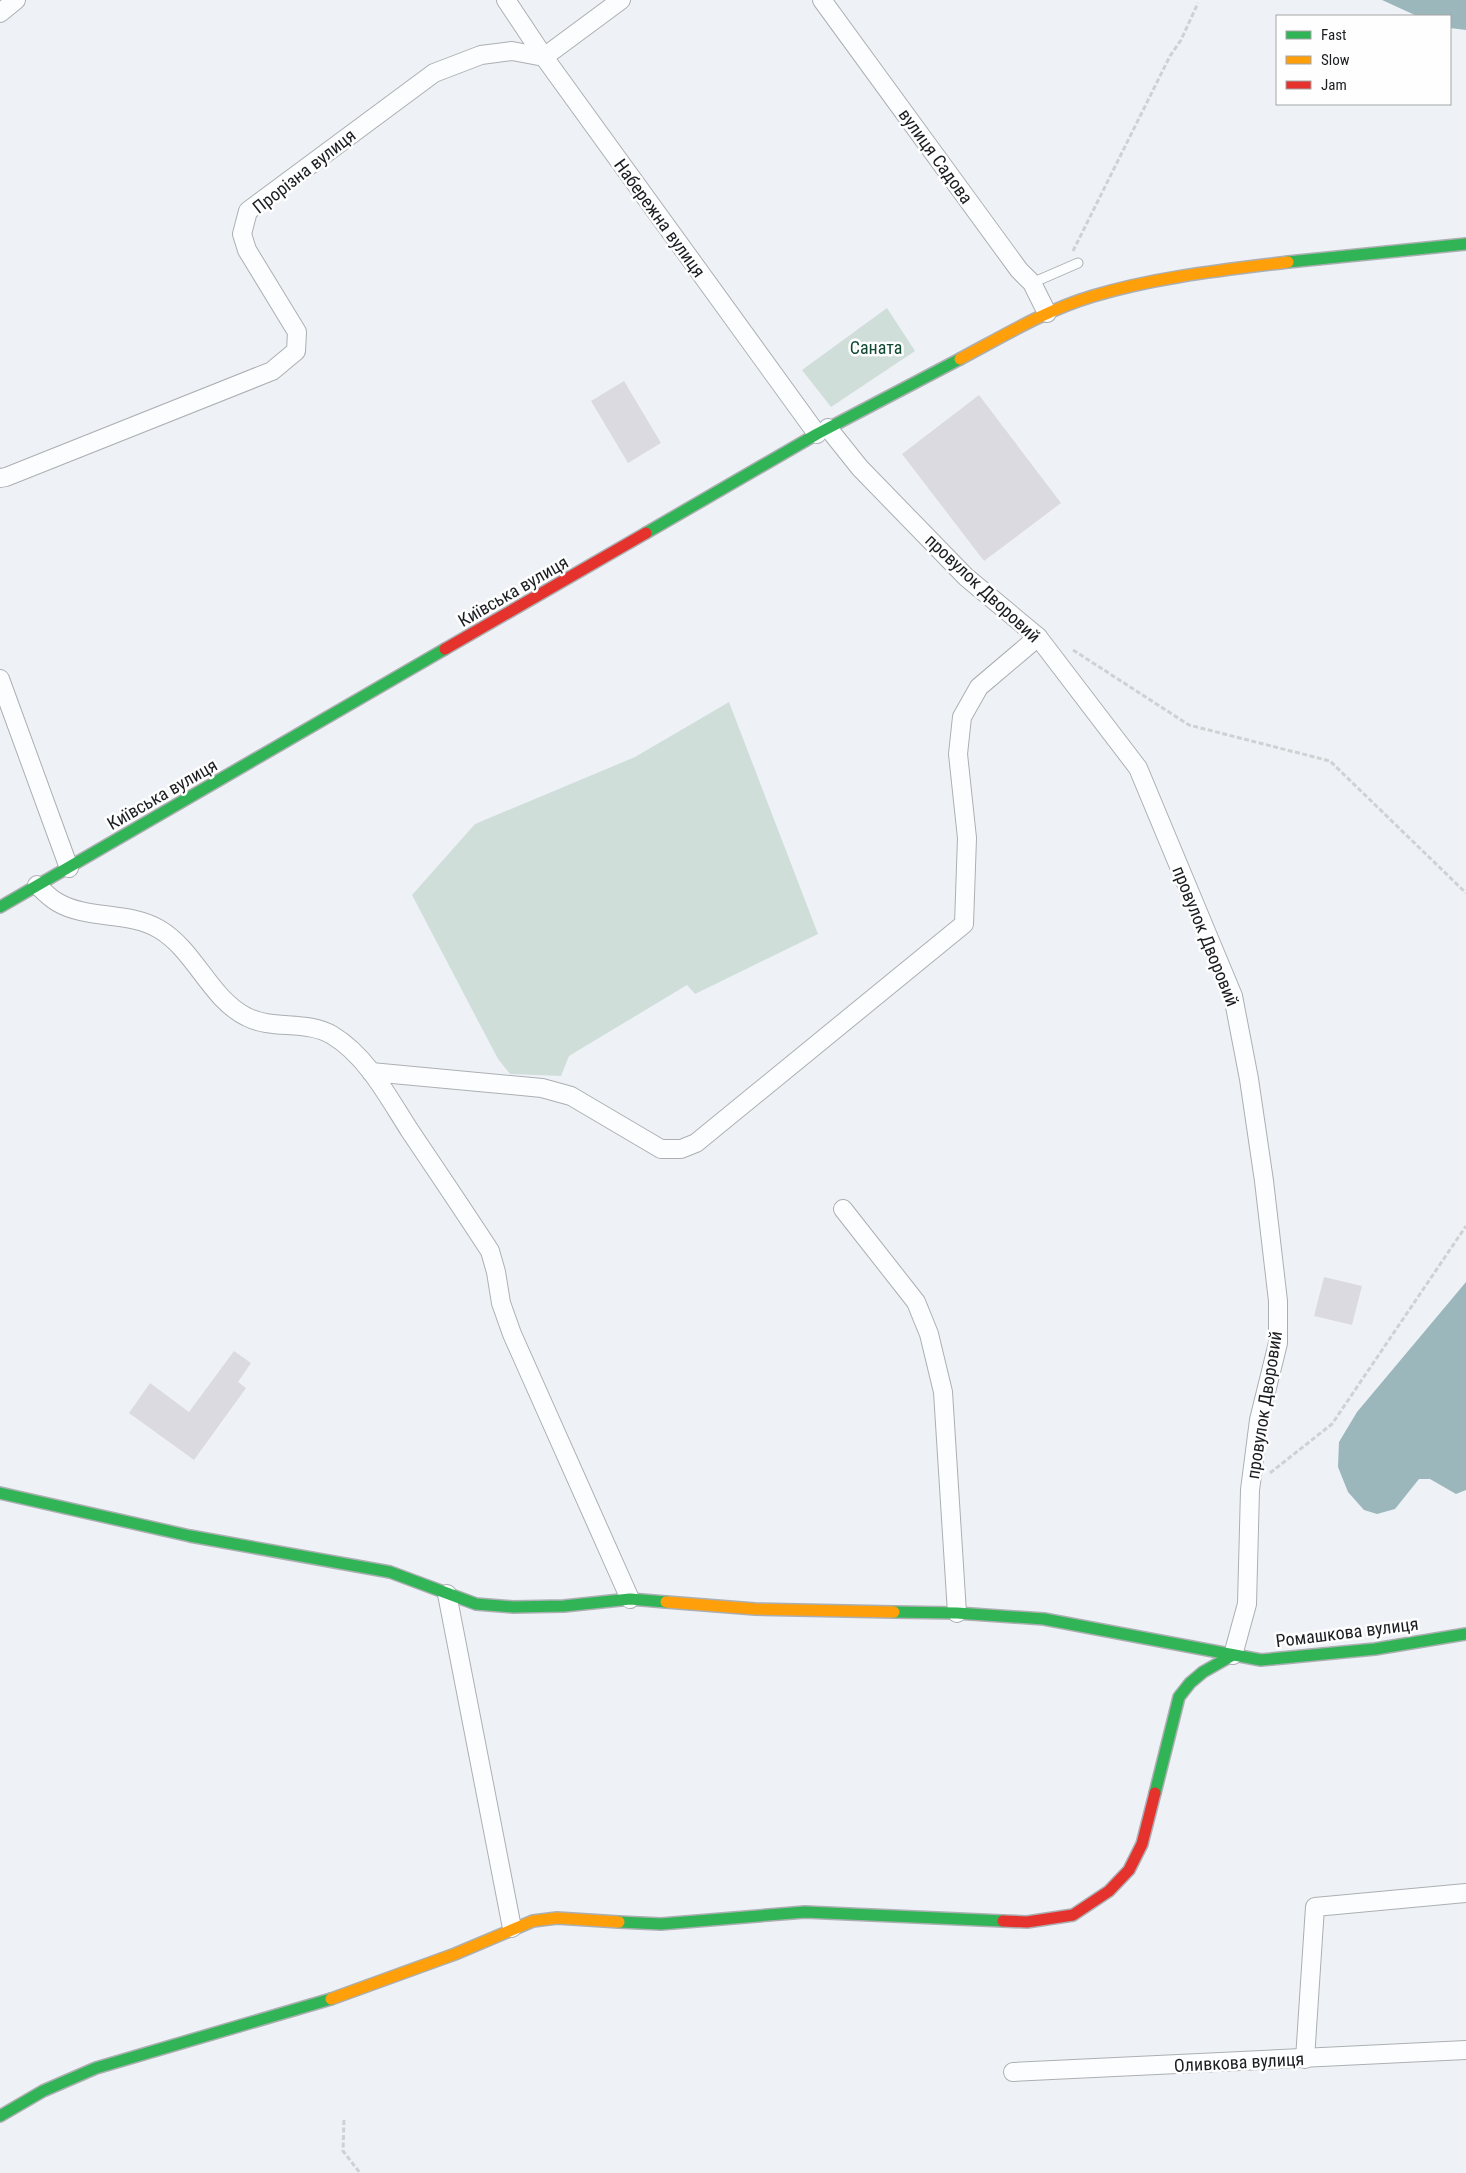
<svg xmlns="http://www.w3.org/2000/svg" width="1466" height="2173" font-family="'Roboto Condensed',sans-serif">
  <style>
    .green { fill: #d0ded9 }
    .water { fill: #9cb7bb }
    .building { fill: #dcdae1 }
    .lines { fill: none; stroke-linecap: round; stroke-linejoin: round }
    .lane-casing { stroke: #acafb2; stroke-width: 11 }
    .street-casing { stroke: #acafb2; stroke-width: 20 }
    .fast-casing { stroke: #acafb2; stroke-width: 14 }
    .slow-casing { stroke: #acafb2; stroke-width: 14 }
    .jam-casing { stroke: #acafb2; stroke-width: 14 }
    .path { stroke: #d0d1d2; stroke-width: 3; stroke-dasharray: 5 2.5; stroke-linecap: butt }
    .lane { stroke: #fcfdfe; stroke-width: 9 }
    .street { stroke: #fcfdfe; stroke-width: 18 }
    .fast { stroke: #30b455; stroke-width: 11 }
    .slow { stroke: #ff9f0a; stroke-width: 11 }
    .jam { stroke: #e5322d; stroke-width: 11 }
    .labels { text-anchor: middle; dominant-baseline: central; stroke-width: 5; stroke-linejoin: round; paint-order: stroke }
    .street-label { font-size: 18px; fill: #1b1d21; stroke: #fefefe }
    .park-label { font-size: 18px; fill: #104931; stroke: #fefefe }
  </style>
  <rect width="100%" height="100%" fill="#eef2f7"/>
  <!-- green -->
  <g class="green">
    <path d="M887,308L915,351L831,407L802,370Z"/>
    <path d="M729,702L818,934L695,994L687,985L569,1056L561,1076L510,1074L498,1059L412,895L475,824L635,757Z"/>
  </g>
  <!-- water -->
  <g class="water">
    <path d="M1382,0H1466V30L1450,28V16H1417Z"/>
    <path d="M1466,1282V1490L1456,1494L1430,1479H1419L1395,1509L1377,1514L1364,1510L1348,1492L1338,1467L1339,1442L1357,1412Z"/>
  </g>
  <!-- building -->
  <g class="building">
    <path d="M624,381L661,443L628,463L591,401Z"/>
    <path d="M979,395L1061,503L984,561L902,454Z"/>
    <path d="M1324,1277L1362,1286L1352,1325L1314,1316Z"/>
    <path d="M234,1351L251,1363L238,1382L246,1388L194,1460L129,1413L150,1383L189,1412Z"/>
  </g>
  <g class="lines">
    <!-- lane casing -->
    <g class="lane-casing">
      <path id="lane" d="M1032,283L1078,263"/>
    </g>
    <!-- street casing -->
    <g class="street-casing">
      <g id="street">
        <path d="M506,0L544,57L817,434"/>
        <path d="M822,0L1019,270L1032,283L1047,313"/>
        <path d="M0,13L16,0"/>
        <path d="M544,57L621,0"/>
        <path d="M828,428L860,468L966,577L1038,637L1138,768L1233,996L1249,1079L1264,1181L1278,1301V1343L1259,1420L1250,1490L1247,1604L1233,1655"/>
        <path d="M0,478L6,477L272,371L296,351L297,332L247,250L242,234L248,211L434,73L481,55L512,51L544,57"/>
        <path d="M0,679L69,868"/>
        <path d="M37,885C43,891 50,898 57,902C87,920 129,911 159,929C195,950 210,999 247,1017C272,1030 307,1020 332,1035C367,1056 388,1097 410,1131C437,1171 464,1211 490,1251L496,1272L501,1303L512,1334L630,1599"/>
        <path d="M371,1072L542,1088L571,1096L661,1149H681L696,1143L964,924L967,838L958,754L962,717L979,687L1038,637"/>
        <path d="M843,1209L916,1302L929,1334L943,1392L957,1613"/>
        <path d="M447,1594L512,1928"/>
        <path d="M1305,2059L1315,1907L1466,1893"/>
        <path d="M1013,2072L1466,2050"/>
      </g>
    </g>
    <!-- fast casing -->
    <g class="fast-casing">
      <g id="fast">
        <path d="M1288,262L1466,244"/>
        <path d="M646,533L817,434L960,359"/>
        <path d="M0,907L445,649"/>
        <path d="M0,1493L190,1536L390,1572L476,1604L513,1607L564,1606L630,1599L666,1602"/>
        <path d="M894,1612L957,1613L1044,1619L1261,1660L1375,1649L1466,1634"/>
        <path d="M1155,1793L1179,1697L1190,1683L1203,1672L1233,1655"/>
        <path d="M619,1922L661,1924L805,1912L1003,1921"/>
        <path d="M0,2116L43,2091L96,2068L331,1999"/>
      </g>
    </g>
    <!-- slow casing -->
    <g class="slow-casing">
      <g id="slow">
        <path d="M960,359C1003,336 1046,310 1093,296C1156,277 1223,270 1288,262"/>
        <path d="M666,1602L755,1609L894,1612"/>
        <path d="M331,1999L455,1954L533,1921L557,1918L619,1922"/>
      </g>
    </g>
    <!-- jam casing -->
    <g class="jam-casing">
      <g id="jam">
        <path d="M445,649L646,533"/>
        <path d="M1003,1921L1027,1922L1073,1915L1109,1891L1129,1870L1142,1844L1155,1793"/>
      </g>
    </g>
    <!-- path -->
    <g class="path">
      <path d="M1073,251L1170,56L1181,40L1198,3"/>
      <path d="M1073,650L1189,725L1330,761L1466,893"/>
      <path d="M1270,1473L1332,1424L1466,1226"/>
      <path d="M344,2120L343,2151L360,2173"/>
    </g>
    <!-- lane -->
    <use href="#lane" class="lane"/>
    <!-- street -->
    <use href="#street" class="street"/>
    <!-- fast -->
    <use href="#fast" class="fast"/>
    <!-- slow -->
    <use href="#slow" class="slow"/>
    <!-- jam -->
    <use href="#jam" class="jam"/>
  </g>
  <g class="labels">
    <!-- street labels -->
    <g class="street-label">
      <text transform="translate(936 156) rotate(54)">вулиця Садова</text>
      <text transform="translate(304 171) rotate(-38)">Прорізна вулиця</text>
      <text transform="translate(660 218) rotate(54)">Набережна вулиця</text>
      <text transform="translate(983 588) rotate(43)">провулок Дворовий</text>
      <text transform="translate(513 591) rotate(-30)">Київська вулиця</text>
      <text transform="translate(162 794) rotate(-30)">Київська вулиця</text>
      <text transform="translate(1206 936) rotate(68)">провулок Дворовий</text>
      <text transform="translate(1264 1405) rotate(-81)">провулок Дворовий</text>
      <text transform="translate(1347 1632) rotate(-7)">Ромашкова вулиця</text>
      <text transform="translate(1239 2062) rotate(-3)">Оливкова вулиця</text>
    </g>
    <!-- park labels -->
    <g class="park-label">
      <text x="876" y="347">Саната</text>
    </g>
  </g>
  <!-- legend -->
  <rect x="1276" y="15" width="175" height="90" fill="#fefefe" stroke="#a3a4a6"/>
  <rect x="1286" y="31" width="25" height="8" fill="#30b455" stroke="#a3a4a6"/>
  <text x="1321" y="40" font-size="15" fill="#1b1d21">Fast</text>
  <rect x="1286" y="56" width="25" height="8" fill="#ff9f0a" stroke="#a3a4a6"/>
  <text x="1321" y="65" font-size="15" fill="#1b1d21">Slow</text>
  <rect x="1286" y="81" width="25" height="8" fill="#e5322d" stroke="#a3a4a6"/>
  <text x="1321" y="90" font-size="15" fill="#1b1d21">Jam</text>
</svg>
